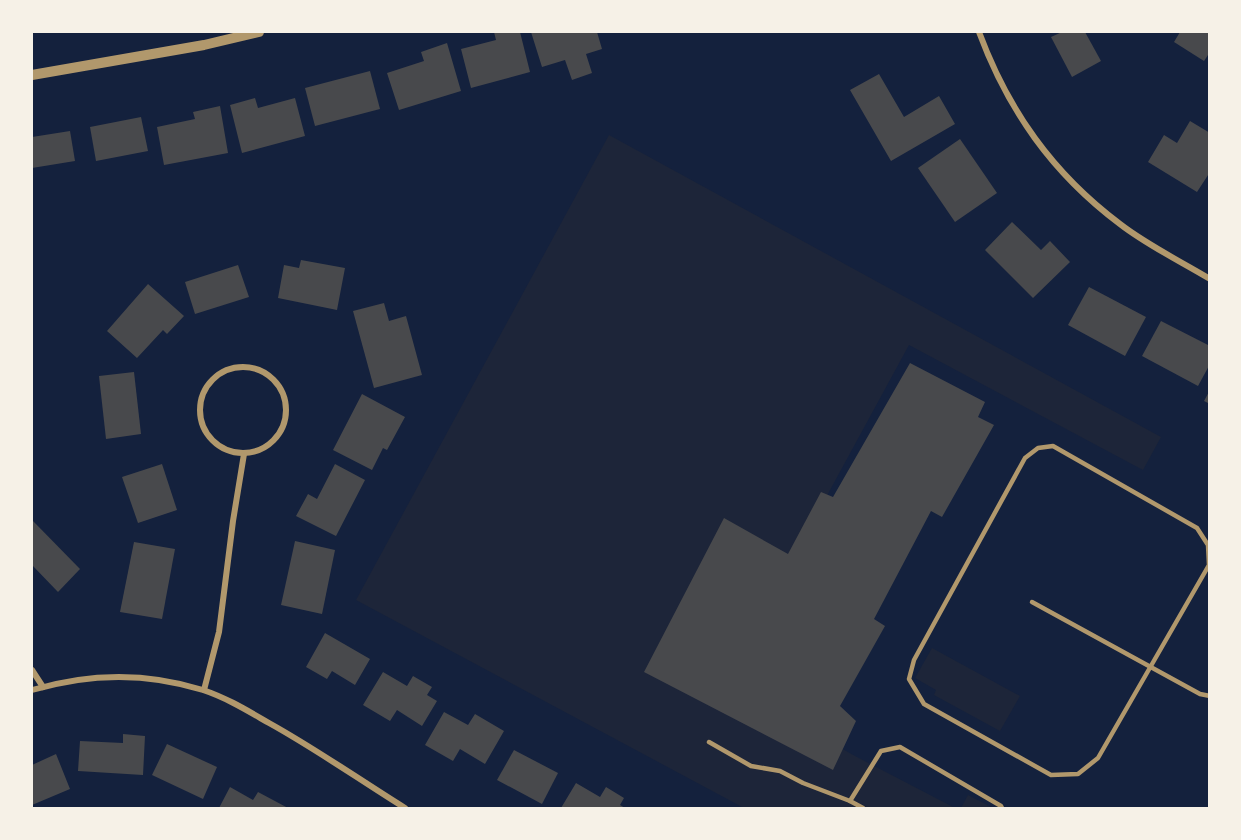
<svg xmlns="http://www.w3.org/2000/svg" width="1241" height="840" font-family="'Golos Text',sans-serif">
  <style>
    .green { fill: #1d2539 }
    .building { fill: #48494c }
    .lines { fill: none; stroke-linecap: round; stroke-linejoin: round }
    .service { stroke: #b1986c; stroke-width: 4.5 }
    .minor { stroke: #b1986c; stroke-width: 6 }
    .tertiary { stroke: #b1986c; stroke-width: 10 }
  </style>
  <rect width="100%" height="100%" fill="#14213d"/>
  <!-- green -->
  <g class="green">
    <path d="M609,135L1161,437L1143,470L909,345L725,683L855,756L955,808H744L356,600Z"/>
    <path d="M932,648L1020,696L1000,731L934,695L936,690L915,678Z"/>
    <path d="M968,795L993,808H961Z"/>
  </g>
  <!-- building -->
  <g class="building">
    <path d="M494,32H520L530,72L471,88L461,49L496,40Z"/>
    <path d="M531,32H597L602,49L586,54L592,73L572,80L565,60L542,67Z"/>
    <path d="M1062,32H1085L1101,61L1072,77L1051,37Z"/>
    <path d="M1180,32H1210V52L1204,61L1174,42Z"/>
    <path d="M447,43L461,91L399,110L387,73L424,61L421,52Z"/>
    <path d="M370,71L380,109L315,126L305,88Z"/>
    <path d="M879,74L904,117L939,96L955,124L891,161L850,90Z"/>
    <path d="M255,98L258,108L295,98L305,136L242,153L230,105Z"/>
    <path d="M220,106L228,153L164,165L157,127L195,119L193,112Z"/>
    <path d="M141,117L148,151L96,161L90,127Z"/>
    <path d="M1190,121L1210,133V172L1197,192L1148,162L1164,135L1177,143Z"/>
    <path d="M70,131L75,161L32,168V137Z"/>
    <path d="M960,139L997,193L955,222L918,168Z"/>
    <path d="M1012,222L1041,250L1050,241L1070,262L1033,298L985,250Z"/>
    <path d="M301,260L345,268L337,310L278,298L284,265L299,268Z"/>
    <path d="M238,265L249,297L195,314L185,282Z"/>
    <path d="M148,284L184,316L167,334L163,330L137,358L107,331Z"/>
    <path d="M1089,287L1146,317L1125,356L1068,325Z"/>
    <path d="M384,303L389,321L406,316L422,375L374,388L353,311Z"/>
    <path d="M1161,321L1210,346V364L1198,386L1142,356Z"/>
    <path d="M910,363L985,402L978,417L994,425L942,517L931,511L874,619L885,626L840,706L856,721L833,770L644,672L724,518L788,554L821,492L833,497Z"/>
    <path d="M134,372L141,434L106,439L99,376Z"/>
    <path d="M1210,390V404L1204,401Z"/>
    <path d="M362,394L405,417L387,450L383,448L372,470L333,450Z"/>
    <path d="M162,464L177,510L138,523L122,477Z"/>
    <path d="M335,464L365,480L336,536L296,516L308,494L317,499Z"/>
    <path d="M33,521L80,569L58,592L32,565Z"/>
    <path d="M295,541L335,550L322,614L281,605Z"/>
    <path d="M134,542L175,549L162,619L120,612Z"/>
    <path d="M325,633L370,659L355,685L332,671L327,679L306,667Z"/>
    <path d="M383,672L407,686L413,676L432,687L427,695L437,701L422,726L397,710L390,721L363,705Z"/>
    <path d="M444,712L468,725L475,714L504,731L485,764L460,749L453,761L425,745Z"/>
    <path d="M123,734L145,736L143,775L78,771L80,741L123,743Z"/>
    <path d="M167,744L217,767L203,799L152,775Z"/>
    <path d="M514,750L558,773L542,804L497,780Z"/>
    <path d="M56,754L70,789L32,805V765Z"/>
    <path d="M576,783L600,797L606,787L624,798L620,805L625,808H561Z"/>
    <path d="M230,787L253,800L258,792L288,808H219Z"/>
  </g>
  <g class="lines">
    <!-- service -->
    <g class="service">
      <path d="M1053,446L1197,528L1208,545L1209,565L1098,758L1078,774L1051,775L924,704L909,679L914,660L1025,458L1038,448Z"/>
      <path d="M1032,602L1200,694L1210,696"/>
      <path d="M709,742L751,766L780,771L803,783L850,801"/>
      <path d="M863,808L850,801L881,751L900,747L1001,806L1002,808"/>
    </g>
    <!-- minor -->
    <g class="minor">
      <path d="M979,32C1008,110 1052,173 1120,224C1147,245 1180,261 1210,279"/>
      <circle cx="243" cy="410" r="43"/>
      <path d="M32,670L43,687"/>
      <path d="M32,690C89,673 146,672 203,690C227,698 248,711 269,723C316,749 360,780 405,808"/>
      <path d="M204,690L219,632L233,521L244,454"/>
    </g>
    <!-- tertiary -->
    <path class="tertiary" d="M32,75L204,45L259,32"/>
  </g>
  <!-- border -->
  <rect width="1241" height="840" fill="none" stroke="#f6f1e7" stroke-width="66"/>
</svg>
